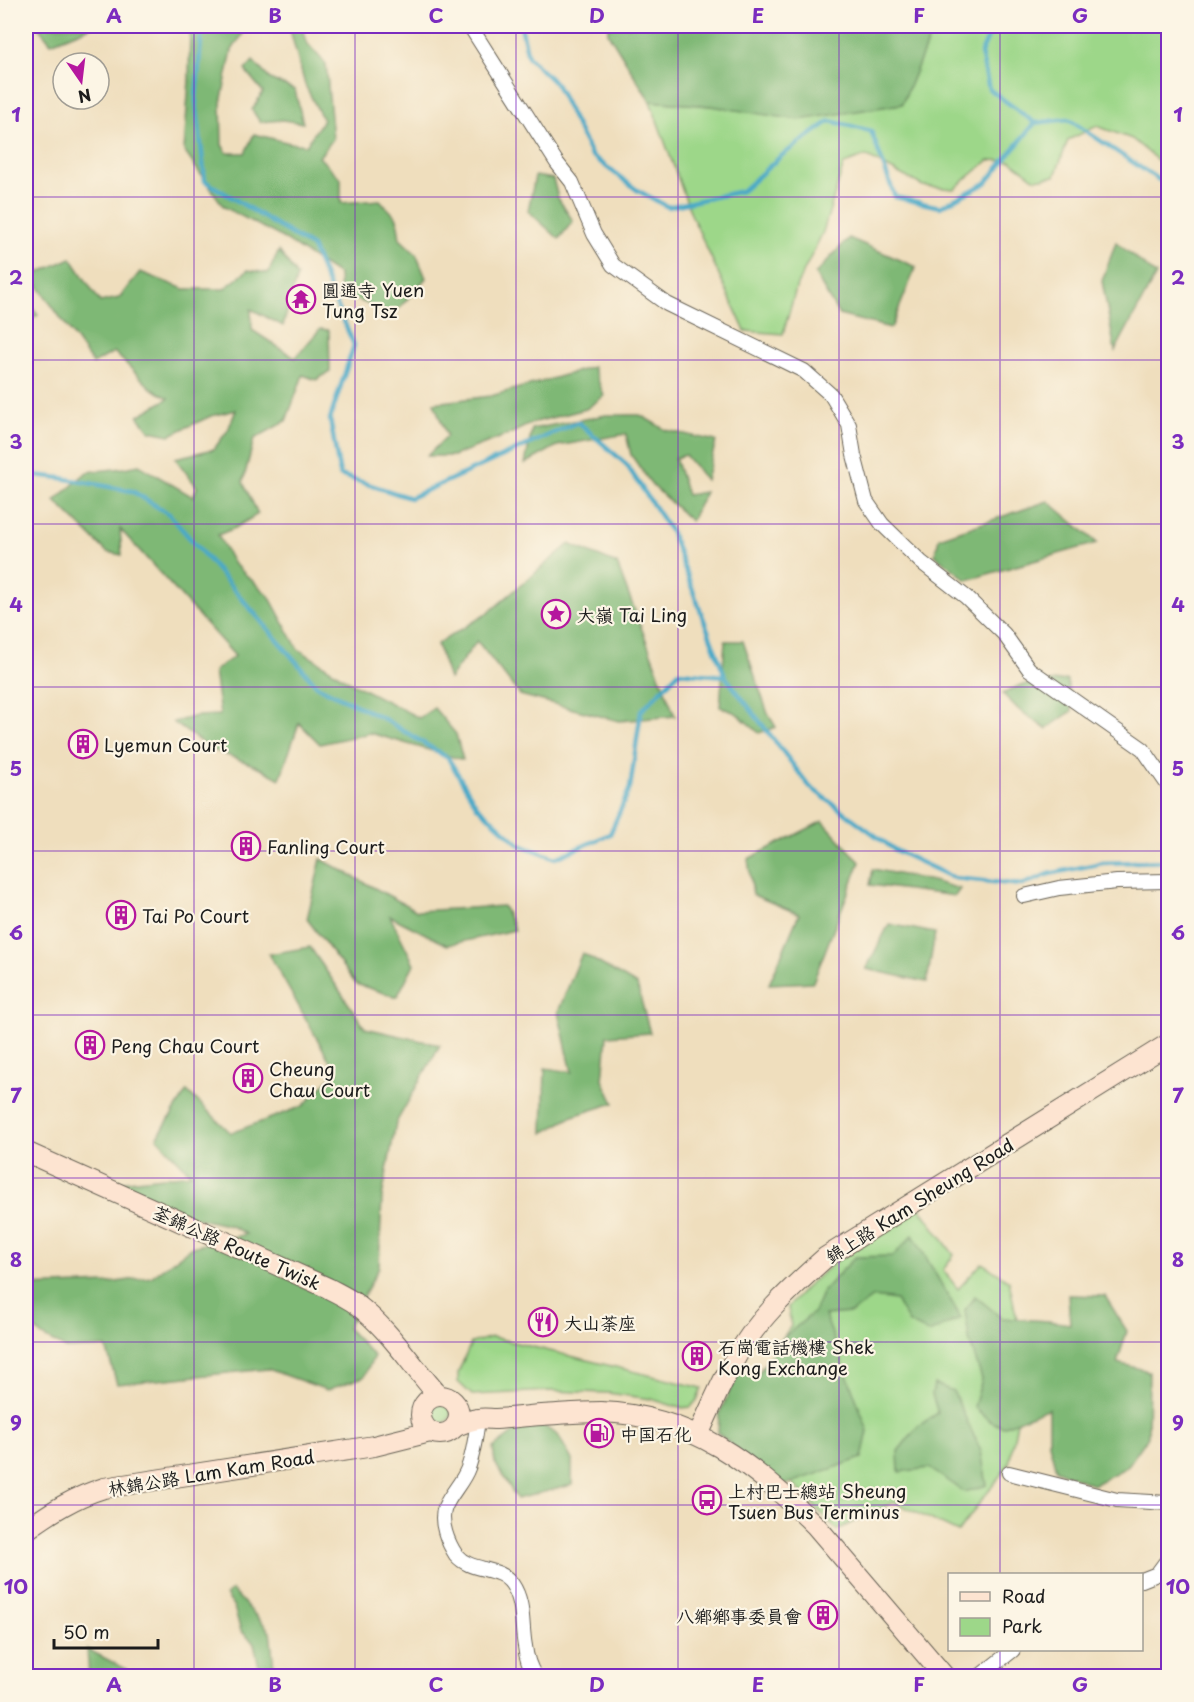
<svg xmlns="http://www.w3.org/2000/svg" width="1194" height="1702" font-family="'Playpen Sans','LXGW WenKai TC',sans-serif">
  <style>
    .green { fill: #9dd789; stroke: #5c7a52; stroke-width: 1.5 }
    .forest { fill: #7eb875; stroke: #4d6a48; stroke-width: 1.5 }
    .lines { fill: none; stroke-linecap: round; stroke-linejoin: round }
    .stream { stroke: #48a9c7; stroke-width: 4.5 }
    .minor-casing { stroke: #666054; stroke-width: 16 }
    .secondary-casing { stroke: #666054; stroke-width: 22 }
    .minor { stroke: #fff; stroke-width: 14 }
    .secondary { stroke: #fde4d1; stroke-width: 20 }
    .grid { fill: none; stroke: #7b2cbf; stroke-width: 1.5; stroke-opacity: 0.55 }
    .labels { text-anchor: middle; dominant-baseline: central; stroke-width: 4.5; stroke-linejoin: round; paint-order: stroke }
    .poi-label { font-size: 18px; fill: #1c1c1c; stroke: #fcf5e5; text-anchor: start }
    .street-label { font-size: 18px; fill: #1c1c1c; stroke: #fcf5e5 }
    .neatline { fill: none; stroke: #7b2cbf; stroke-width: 2 }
    .grid-label { font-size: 20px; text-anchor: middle; font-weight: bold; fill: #7b2cbf }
  </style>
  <rect width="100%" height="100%" fill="#fcf5e5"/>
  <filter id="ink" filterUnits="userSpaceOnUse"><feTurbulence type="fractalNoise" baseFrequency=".0167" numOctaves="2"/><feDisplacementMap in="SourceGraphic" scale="12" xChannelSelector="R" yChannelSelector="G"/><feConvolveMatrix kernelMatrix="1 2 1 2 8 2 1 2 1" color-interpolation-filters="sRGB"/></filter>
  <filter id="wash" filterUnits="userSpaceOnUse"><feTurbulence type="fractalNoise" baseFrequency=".008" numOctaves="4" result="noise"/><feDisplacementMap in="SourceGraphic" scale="24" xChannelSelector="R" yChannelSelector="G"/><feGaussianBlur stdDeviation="1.35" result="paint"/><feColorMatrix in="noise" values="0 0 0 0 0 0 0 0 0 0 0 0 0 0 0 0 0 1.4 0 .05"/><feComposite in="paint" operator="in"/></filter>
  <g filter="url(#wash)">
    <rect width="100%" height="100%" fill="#efdebd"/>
    <!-- green -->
    <g class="green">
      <path d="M938,26H1168V169L1132,139L1097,126L1068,140L1055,176L1035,179L1011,161L989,160L954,189L923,186L866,156L844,164L823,232L797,285L783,334L745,331L691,214L650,101L711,106L933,29Z"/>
      <path d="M920,1208L954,1255L943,1270L958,1289L982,1263L1009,1281L1017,1320L1034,1333L1009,1464L958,1532L894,1502L837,1530L788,1478L755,1378L791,1326L788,1307L809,1284L840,1258Z"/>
      <path d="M492,1337L702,1388L697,1400L691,1407L680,1408L651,1399L608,1393L549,1391L472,1395L458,1382V1373L471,1343Z"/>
      <circle cx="441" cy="1413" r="10"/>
    </g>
    <!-- forest -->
    <g class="forest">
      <path d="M37,26H93L51,43Z"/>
      <path d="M190,26H248L232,50L221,103L222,145L227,153H245L254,134L290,143L306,145L323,120L305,85L289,26H302L306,42L326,64L333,139L319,157L341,179V203L380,200L397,218L400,239L416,254L426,278L393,315L358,300L340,299L339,275L281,237L224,207L184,151L189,80Z"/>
      <path d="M608,26H938L933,29L902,104L799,120L711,106L650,101L608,33Z"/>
      <path d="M253,61L270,79L295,90L303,123L283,120L260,122L252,110L263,92L245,70Z"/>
      <path d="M535,176L553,179L558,198L573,221L559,239L528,211Z"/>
      <path d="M849,238L916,267L891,328L839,315L815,274Z"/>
      <path d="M1116,242L1156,275L1115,351L1102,281Z"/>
      <path d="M279,251L297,276L283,326L251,309L252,330L295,358L320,329L329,330L330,372L316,380L303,375L286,421L254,439L243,482L258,514L235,528L218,535L233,563L269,596L298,649L350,682L419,718L434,708L456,734L463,760L370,733L320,744L299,723L280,779L256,766L211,749L173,722L197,716L220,715L214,671L235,656L120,529L122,555L107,552L55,501L87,472L124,468L139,465L193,497L197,487L175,458L214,449L228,430L236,410L211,416L170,435L150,431L138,416L169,398L152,389L114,352L93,364L31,276L71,258L100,302L119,298L140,272L184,289H224L248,270L268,273Z"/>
      <path d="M26,300L38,315L26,323Z"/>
      <path d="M593,367L604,396L586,409L532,423L512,433L453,456H427L447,436L434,403L491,396Z"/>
      <path d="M606,415H640L666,430L716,441L706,480L685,455L675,458L687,495L705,492L691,521L652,485L631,455L626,434L557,446L525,464L532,429Z"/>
      <path d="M1048,501L1097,543L967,580L935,555L939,538Z"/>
      <path d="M569,544L617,564L675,716L619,721L520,695L477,641L449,679L437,644L488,613Z"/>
      <path d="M725,641H743L768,714L776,727L759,733L736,713L720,707Z"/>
      <path d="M1067,680L1072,711L1046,729L1018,709L1003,694L1020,685Z"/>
      <path d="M823,821L860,862L813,982L769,984L799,914L753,895L748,859Z"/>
      <path d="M321,859L417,911L503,906L515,930L447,945L390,916L414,964L397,997L356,984L307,919Z"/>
      <path d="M873,869L932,881L960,889L955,896L870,885Z"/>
      <path d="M889,924L935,933L927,982L866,969Z"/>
      <path d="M310,947L365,1028L440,1045L396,1123L382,1197L379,1267L347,1328L374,1356L364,1377L327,1390L268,1369L117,1384L106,1347L66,1349L42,1336L26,1321V1286L109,1283L151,1277L192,1247L246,1234L231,1226L191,1217L119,1182L191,1174L157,1138L187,1091L231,1133L303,1106L336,1072L269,954Z"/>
      <path d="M582,953L637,985L650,1033L607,1036L603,1080L614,1103L573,1116L543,1133L545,1068L572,1072L558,1012Z"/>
      <path d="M913,1235L961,1318L929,1333L909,1323L896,1300L873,1297L851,1313L825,1315L868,1431L862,1458L780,1487L718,1433L719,1414L740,1369L755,1378L783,1338L814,1312L823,1291L855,1257L893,1256Z"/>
      <path d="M1068,1295L1105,1296L1127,1331L1117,1363L1149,1371L1148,1437L1127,1467L1093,1485L1056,1470L1049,1443V1408L1003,1427L990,1421L974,1407L982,1379L969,1339L965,1310L975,1296L1002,1318L1048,1321L1070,1324Z"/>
      <path d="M934,1384L953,1391L981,1451L987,1485L965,1492L929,1468L899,1472L898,1451L918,1426L938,1413L932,1395Z"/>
      <path d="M525,1424L545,1427L558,1435L572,1460V1485L517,1499L495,1463L493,1448Z"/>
      <path d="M232,1590L270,1631L275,1676H261L254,1643L241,1631L234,1607L226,1595Z"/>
      <path d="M87,1649L126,1669V1675L118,1676H89Z"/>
    </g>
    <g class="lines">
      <!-- stream -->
      <g class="stream">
        <path d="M202,26L196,100L205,181L312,247L354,345L330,419L340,475L410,498L578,422L626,464L671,532L725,676"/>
        <path d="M521,26L528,57L556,84L591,155L637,190L668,207L742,191L781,156L830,121L871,131L895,197L940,207L986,183L1035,123"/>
        <path d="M993,26L981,53L989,89L1035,123L1068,119L1168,186"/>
        <path d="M26,474L61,478L132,491L169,514L317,686L384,719L448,758L477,806L520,845L556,858L610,834L630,788L641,711L679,672L725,676L810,787L895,850L954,878L1022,885L1049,874L1102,863L1168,861"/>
      </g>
    </g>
  </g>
  <g filter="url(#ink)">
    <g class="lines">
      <!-- minor casing -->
      <g class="minor-casing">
        <g id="minor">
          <path d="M470,26L557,163L572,182L594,234L613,265L667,304L804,371L831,395L849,425L854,455L866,501L882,524L921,562L966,597L1004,634L1029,669L1143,749L1168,785"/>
          <path d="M1024,896L1059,888L1117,882L1168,881"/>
          <path d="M478,1419C476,1435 474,1452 468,1468C463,1482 451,1493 445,1507C439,1522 448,1543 456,1555C471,1573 499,1565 512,1584C525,1603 521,1625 525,1646C526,1656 530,1668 535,1676"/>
          <path d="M1009,1473L1117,1500L1168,1503"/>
          <path d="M1142,1580L1157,1574L1168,1559"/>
          <path d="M980,1676L1013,1650"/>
        </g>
      </g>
      <!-- secondary casing -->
      <g class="secondary-casing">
        <g id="secondary">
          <path d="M26,1152L328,1288C337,1293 348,1298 356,1304C390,1330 411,1365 439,1396"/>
          <circle cx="440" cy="1415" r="19"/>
          <path d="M456,1426C463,1423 471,1420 478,1419C484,1418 490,1419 496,1419C511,1418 526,1416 542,1415C561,1414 581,1412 601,1412C692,1415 755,1465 816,1526L944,1676"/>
          <path d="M698,1435C709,1412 719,1387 732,1364C755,1321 790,1289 826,1257L1168,1044"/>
          <path d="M26,1530C51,1512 74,1497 104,1488L374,1446L430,1432"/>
        </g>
      </g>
      <!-- minor -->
      <use href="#minor" class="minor"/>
      <!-- secondary -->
      <use href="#secondary" class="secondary"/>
    </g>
  </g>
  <!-- grid -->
  <path class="grid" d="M194,26V1676M355,26V1676M516,26V1676M678,26V1676M839,26V1676M1000,26V1574M26,197H1168M26,360H1168M26,524H1168M26,687H1168M26,851H1168M26,1015H1168M26,1178H1168M26,1342H1168M26,1505H1168M1000,1650V1676"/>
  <!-- icons -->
  <defs>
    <g id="temple-ring" transform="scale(1.5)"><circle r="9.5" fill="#fcf5e5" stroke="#b5179e" stroke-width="1.5"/><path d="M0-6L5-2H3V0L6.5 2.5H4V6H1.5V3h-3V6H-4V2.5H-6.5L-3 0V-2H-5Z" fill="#b5179e"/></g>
    <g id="sight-ring" transform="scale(1.5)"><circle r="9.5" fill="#fcf5e5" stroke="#b5179e" stroke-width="1.5"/><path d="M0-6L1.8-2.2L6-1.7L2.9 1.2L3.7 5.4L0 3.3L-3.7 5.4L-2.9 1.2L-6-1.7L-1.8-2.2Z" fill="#b5179e"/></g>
    <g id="building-ring" transform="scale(1.5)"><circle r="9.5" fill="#fcf5e5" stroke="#b5179e" stroke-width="1.5"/><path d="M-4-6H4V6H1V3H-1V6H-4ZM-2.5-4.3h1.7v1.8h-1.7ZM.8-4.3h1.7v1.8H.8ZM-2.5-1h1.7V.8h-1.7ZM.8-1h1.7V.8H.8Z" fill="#b5179e"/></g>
    <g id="restaurant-ring" transform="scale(1.5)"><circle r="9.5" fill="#fcf5e5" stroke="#b5179e" stroke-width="1.5"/><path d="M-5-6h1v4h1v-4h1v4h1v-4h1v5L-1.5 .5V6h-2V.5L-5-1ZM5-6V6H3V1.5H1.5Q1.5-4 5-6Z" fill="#b5179e"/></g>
    <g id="fuel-ring" transform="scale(1.5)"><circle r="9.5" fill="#fcf5e5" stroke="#b5179e" stroke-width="1.5"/><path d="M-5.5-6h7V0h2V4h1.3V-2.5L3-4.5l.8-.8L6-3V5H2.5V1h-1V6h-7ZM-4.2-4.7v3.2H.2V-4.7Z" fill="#b5179e"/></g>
    <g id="bus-ring" transform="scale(1.5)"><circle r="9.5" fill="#fcf5e5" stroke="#b5179e" stroke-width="1.5"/><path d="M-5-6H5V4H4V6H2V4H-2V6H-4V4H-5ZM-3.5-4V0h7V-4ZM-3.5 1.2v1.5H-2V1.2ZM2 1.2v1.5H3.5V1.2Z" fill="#b5179e"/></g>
  </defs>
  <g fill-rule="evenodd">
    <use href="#temple-ring" x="301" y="299"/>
    <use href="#sight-ring" x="556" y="614"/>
    <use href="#building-ring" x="83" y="744"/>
    <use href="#building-ring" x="246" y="846"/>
    <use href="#building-ring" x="121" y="915"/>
    <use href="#building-ring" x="90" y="1045"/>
    <use href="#building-ring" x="248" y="1078"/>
    <use href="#restaurant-ring" x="543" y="1322"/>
    <use href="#building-ring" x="697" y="1356"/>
    <use href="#fuel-ring" x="599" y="1433"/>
    <use href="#bus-ring" x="707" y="1500"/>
    <use href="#building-ring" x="823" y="1615"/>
  </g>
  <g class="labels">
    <!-- poi labels -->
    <g class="poi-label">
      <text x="322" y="289">圓通寺 Yuen<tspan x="322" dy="21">Tung Tsz</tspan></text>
      <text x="577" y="614">大嶺 Tai Ling</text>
      <text x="104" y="744">Lyemun Court</text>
      <text x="267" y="846">Fanling Court</text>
      <text x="142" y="915">Tai Po Court</text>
      <text x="111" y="1045">Peng Chau Court</text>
      <text x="269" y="1068">Cheung<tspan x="269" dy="21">Chau Court</tspan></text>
      <text x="564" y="1322">大山荼座</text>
      <text x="718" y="1346">石崗電話機樓 Shek<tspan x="718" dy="21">Kong Exchange</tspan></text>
      <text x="620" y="1433">中国石化</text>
      <text x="728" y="1490">上村巴士總站 Sheung<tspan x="728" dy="21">Tsuen Bus Terminus</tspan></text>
      <text x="802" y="1615" text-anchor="end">八鄉鄉事委員會</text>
    </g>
    <!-- street labels -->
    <g class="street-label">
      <text transform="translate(919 1200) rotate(-32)">錦上路 Kam Sheung Road</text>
      <text transform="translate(237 1247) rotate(24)">荃錦公路 Route Twisk</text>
      <text transform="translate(211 1472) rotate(-9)">林錦公路 Lam Kam Road</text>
    </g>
  </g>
  <!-- margin -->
  <rect width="1194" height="1702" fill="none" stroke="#fcf5e5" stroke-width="66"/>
  <!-- legend -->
  <rect x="948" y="1573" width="195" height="78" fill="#fcf5e5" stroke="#a29e95" stroke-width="1.5"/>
  <rect x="960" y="1592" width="30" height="9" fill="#fde4d1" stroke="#a29e95" stroke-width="1.5"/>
  <text x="1002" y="1603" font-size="18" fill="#1c1c1c">Road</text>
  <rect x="960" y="1618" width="30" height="18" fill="#9dd789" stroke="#a29e95" stroke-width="1.5"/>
  <text x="1002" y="1633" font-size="18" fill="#1c1c1c">Park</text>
  <!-- north arrow -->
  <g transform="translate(81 81) rotate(166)"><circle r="28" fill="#fcf5e5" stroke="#a29e95" stroke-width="1.5"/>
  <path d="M0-4.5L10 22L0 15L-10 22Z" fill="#b5179e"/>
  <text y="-9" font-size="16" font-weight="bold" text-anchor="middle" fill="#1c1c1c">N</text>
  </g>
  <!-- scale -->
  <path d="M54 1639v9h104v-9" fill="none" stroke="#1c1c1c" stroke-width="3"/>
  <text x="63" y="1639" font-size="18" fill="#1c1c1c" stroke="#fcf5e5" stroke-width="4.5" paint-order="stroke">50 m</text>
  <rect x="33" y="33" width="1128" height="1636" class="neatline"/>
  <g class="grid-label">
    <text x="114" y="23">A</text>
    <text x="275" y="23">B</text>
    <text x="436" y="23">C</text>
    <text x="597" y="23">D</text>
    <text x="758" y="23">E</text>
    <text x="919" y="23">F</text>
    <text x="1080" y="23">G</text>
    <text x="16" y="122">1</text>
    <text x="1178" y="122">1</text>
    <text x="16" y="285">2</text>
    <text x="1178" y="285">2</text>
    <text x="16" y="449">3</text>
    <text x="1178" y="449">3</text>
    <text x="16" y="612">4</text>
    <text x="1178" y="612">4</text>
    <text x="16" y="776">5</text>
    <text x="1178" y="776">5</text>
    <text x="16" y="940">6</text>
    <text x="1178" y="940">6</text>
    <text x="16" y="1103">7</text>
    <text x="1178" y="1103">7</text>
    <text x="16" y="1267">8</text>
    <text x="1178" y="1267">8</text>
    <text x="16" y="1430">9</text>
    <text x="1178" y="1430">9</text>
    <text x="16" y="1594">10</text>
    <text x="1178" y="1594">10</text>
    <text x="114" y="1692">A</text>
    <text x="275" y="1692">B</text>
    <text x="436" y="1692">C</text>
    <text x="597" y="1692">D</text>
    <text x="758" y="1692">E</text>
    <text x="919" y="1692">F</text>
    <text x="1080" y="1692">G</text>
  </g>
</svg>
